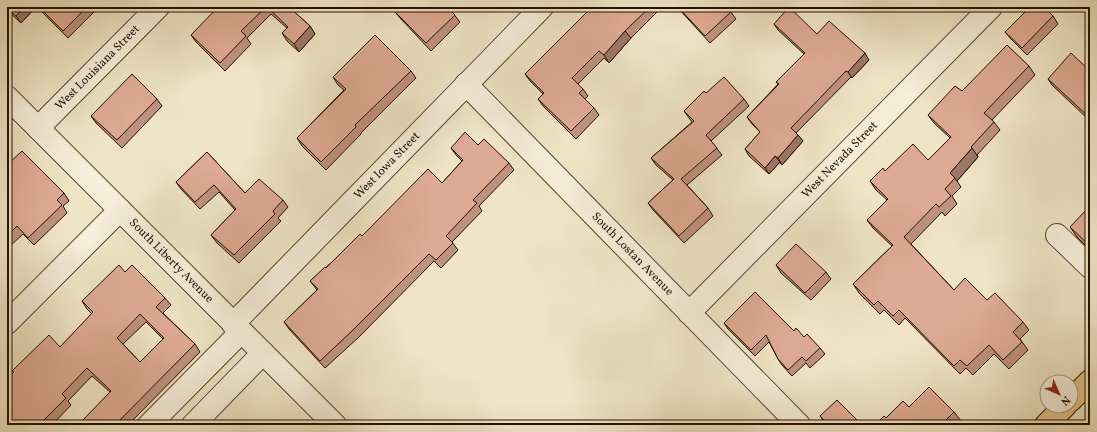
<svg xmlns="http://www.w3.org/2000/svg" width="1097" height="432" font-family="Vollkorn,serif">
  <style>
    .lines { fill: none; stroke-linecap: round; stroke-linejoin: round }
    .minor-casing { stroke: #594431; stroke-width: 24 }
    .major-casing { stroke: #270e00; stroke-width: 24 }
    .minor { stroke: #f5eed9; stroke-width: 22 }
    .major { stroke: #e8c282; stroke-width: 22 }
    .wall { fill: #be927e; stroke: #270e00; fill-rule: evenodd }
    .shaded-wall { fill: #9b7767; stroke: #270e00 }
    .building { fill: #ddaa93; stroke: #270e00; fill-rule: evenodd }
    .labels { text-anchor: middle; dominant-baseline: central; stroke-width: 3; stroke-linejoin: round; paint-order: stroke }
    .street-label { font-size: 12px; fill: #270e00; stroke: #f5eed9 }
  </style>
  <rect width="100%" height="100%" fill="#efe5c5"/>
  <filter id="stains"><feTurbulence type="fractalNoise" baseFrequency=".005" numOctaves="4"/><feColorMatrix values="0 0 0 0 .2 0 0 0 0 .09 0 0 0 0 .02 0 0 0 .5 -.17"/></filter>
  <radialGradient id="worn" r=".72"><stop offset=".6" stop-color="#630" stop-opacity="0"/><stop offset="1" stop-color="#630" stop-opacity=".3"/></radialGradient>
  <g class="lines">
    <!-- minor casing -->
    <g class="minor-casing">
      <g id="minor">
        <path id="s1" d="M466,84L799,425"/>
        <path id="s2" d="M7,97L335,425"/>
        <path id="s3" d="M38,128L158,7"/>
        <path d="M1057,235L1090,267"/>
        <path id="s4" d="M689,313L991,7"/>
        <path d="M7,323L120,210"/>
        <path id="s5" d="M233,324L542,7"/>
        <path d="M149,425L241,332"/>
        <path d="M193,425L263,353"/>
      </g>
    </g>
    <!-- major casing -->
    <g class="major-casing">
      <g id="major">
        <path d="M1071,400L1090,381"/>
        <path d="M1046,425L1065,406"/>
      </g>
    </g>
    <!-- minor -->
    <use href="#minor" class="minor"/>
    <!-- major -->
    <use href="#major" class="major"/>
  </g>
  <!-- wall -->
  <g class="wall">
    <path d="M7,7H36L21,23L7,10Z"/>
    <path d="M37,7H99L68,38Z"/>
    <path d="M238,7H289L310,26L315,34L299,52L287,41L282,33L287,28L271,14L247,38L251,44L225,71L196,42L191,35L235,10Z"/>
    <path d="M400,7H456L452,12L460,22L431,51L401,19L395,12Z"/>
    <path d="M592,7H662L631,38L609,63L604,58L578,84L583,89L588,96L585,99L594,108L599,115L576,139L543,106L538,99L543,94L530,81L525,74Z"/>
    <path d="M677,7H726L731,12L736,19L710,43Z"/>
    <path d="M1053,16L1058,24L1027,55L1011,39L1005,32Z"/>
    <path d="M774,24L817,34L869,60L852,78L851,77L796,133L803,141L782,165L780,162L769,174L749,156L745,149L760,132L752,124L747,117L778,84L776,82L804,54L778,30Z"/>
    <path d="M1029,66L1035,75L992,120L994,122L1000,130L977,155L978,157L957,181L961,187L952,196L957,204L945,216L942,212L911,244L954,290L987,300L1023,322L1029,330L1020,339L1028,350L1009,369L994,354L973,375L966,368L960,374L905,318L899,325L884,310L880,314L859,293L853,284L892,246L873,228L867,220L887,200L876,190L870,181L885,171L928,160L950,138L934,123L928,115L962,91Z"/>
    <path d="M411,71L416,78L361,133V134L326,170L302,146L297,138L344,90L338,85L333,77Z"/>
    <path d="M1090,71V121L1052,85L1048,79Z"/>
    <path d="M706,93L744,99L749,106L711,141L722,155L687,185L708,208L713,216L684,243L653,210L648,203L673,180L656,165L651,158L692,122L689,118L684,111Z"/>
    <path d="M157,99L162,106L122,148L96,123L91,116Z"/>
    <path d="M478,145L509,163L514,170L479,206L482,211L452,242L458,250L441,268L434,261L359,337L325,368L289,329L284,322L317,290L310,281L362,236L442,183L462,161L456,155L451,148Z"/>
    <path d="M207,152L245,193L283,200L288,207L278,218L281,221L239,263L217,243L211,235L235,210L219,192L200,209L181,189L176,182Z"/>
    <path d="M7,165L64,193L69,201L63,206L67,213L34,245L23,234L9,247L7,245V184L9,182L7,180Z"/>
    <path d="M1090,210V250L1077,237L1070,227Z"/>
    <path d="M776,265L826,272L831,279L811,300L781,273Z"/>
    <path d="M125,272L165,298L171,305L163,313L195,344L200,352L128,425H80L110,392L92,376L68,401L71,405L52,425H7L60,347L92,314L87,309L82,301ZM146,322L163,339L140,362L123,344Z"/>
    <path d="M724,323L794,331L804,337L820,348L825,354L810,368L806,363L792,376L782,365L778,359L769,342L755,356L728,329Z"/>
    <path d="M909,407L954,412L962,422L959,425H875L886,418Z"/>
    <path d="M820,416L860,423L861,425H827Z"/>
  </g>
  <!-- shaded-wall -->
  <g class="shaded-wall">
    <path d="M24,7H36L21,23L16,16Z"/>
    <path d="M310,26L315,34L299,52L294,44Z"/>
    <path d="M625,31L631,38L609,63L604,55Z"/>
    <path d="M865,53L869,60L852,78L848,72Z"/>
    <path d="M798,135L803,141L782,165L778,158Z"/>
    <path d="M972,148L978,157L957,181L950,173Z"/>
    <path d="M775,156L780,162L769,174L765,168Z"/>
  </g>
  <!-- building -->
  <g class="building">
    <path d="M7,7H24L16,16L7,8Z"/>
    <path d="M39,7H87L63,31Z"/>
    <path d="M218,7H233L235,10L238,7H266L241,31L246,36L220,63L191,35Z"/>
    <path d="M267,7H289L310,26L294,44L282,33L288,27Z"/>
    <path d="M400,7H447L455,15L426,43L395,12Z"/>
    <path d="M592,7H650L625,31L604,55L599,51L572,78L583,89L579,93L594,108L571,131L538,99L544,93L525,74Z"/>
    <path d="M678,7H726L731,12L705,36Z"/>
    <path d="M789,7L817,34L829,21L865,53L848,72L846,71L791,128L798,135L778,158L775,156L765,168L745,149L760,132L747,117L779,84L776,82L805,53L774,24Z"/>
    <path d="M1030,7H1044L1053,16L1022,48L1005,32Z"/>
    <path d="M375,35L411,71L355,125L356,127L321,162L297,138L346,89L333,77Z"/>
    <path d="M1007,45L1029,66L984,113L994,122L971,147L972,148L950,173L955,178L945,189L951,196L939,207L936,204L904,237L954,290L965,278L987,300L995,293L1023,322L1013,332L1022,342L1003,360L989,345L967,366L960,360L954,366L899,310L893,316L878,301L874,305L853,284L893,245L867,220L888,199L870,181L883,168L885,171L913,144L928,160L951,137L928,115L955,86L962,91Z"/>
    <path d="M1071,53L1090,71V116L1089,117L1048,79Z"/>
    <path d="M132,74L157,99L117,140L91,116Z"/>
    <path d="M724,77L744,99L706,135L717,148L681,179L708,208L679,236L648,203L674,179L651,158L694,121L684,111L704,91L706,93Z"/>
    <path d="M465,132L478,145L484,139L509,163L473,200L477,203L446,236L453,243L436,260L429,254L353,330L320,361L284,322L318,289L310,281L325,267L326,268L360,234L362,236L428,169L442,183L463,160L451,148Z"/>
    <path d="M22,151L64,193L57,200L62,205L28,238L17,226L7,236V184L10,181L7,178V165Z"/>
    <path d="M207,152L245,193L259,179L283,200L273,211L275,214L234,255L211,235L236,209L214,185L195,202L176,182Z"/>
    <path d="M1088,208L1090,210V246L1070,227Z"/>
    <path d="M796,244L826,272L805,293L776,265Z"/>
    <path d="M119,265L125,272L132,265L165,298L156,307L195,344L115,425H80L79,424L111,391L87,368L62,394L66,398L39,425H7V379L14,372L12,371L49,335L60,347L93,312L82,301ZM140,314L164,338L140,362L117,338Z"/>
    <path d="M755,292L794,331L796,328L804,337L807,334L820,348L806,361L802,357L788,370L778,359L766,335L751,350L724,323Z"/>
    <path d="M929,387L954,412L941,425H875L884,416L886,418L903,401L909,407Z"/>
    <path d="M837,400L860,423L858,425H829L820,416Z"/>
  </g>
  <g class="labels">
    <!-- street labels -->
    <g class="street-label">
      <text stroke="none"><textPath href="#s3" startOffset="85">West Louisiana Street</textPath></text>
      <text stroke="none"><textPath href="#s4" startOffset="215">West Nevada Street</textPath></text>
      <text stroke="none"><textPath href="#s5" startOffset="221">West Iowa Street</textPath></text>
      <text stroke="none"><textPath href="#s1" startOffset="238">South Lostan Avenue</textPath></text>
      <text stroke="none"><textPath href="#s2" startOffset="232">South Liberty Avenue</textPath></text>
    </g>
  </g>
  <!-- margin -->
  <rect width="1097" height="432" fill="none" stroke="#efe5c5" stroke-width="24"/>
  <rect x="8" y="8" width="1081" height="416" fill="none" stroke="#270e00" stroke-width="2"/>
  <rect x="12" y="12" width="1073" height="408" fill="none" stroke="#270e00"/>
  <!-- north arrow -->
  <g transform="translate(1059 394) rotate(135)"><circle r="19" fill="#f5eed9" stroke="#a39482"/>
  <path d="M0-3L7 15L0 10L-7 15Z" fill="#8f2418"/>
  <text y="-6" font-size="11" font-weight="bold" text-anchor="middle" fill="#270e00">N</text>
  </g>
  <rect width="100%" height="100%" filter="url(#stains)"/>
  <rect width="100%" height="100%" fill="url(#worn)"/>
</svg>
